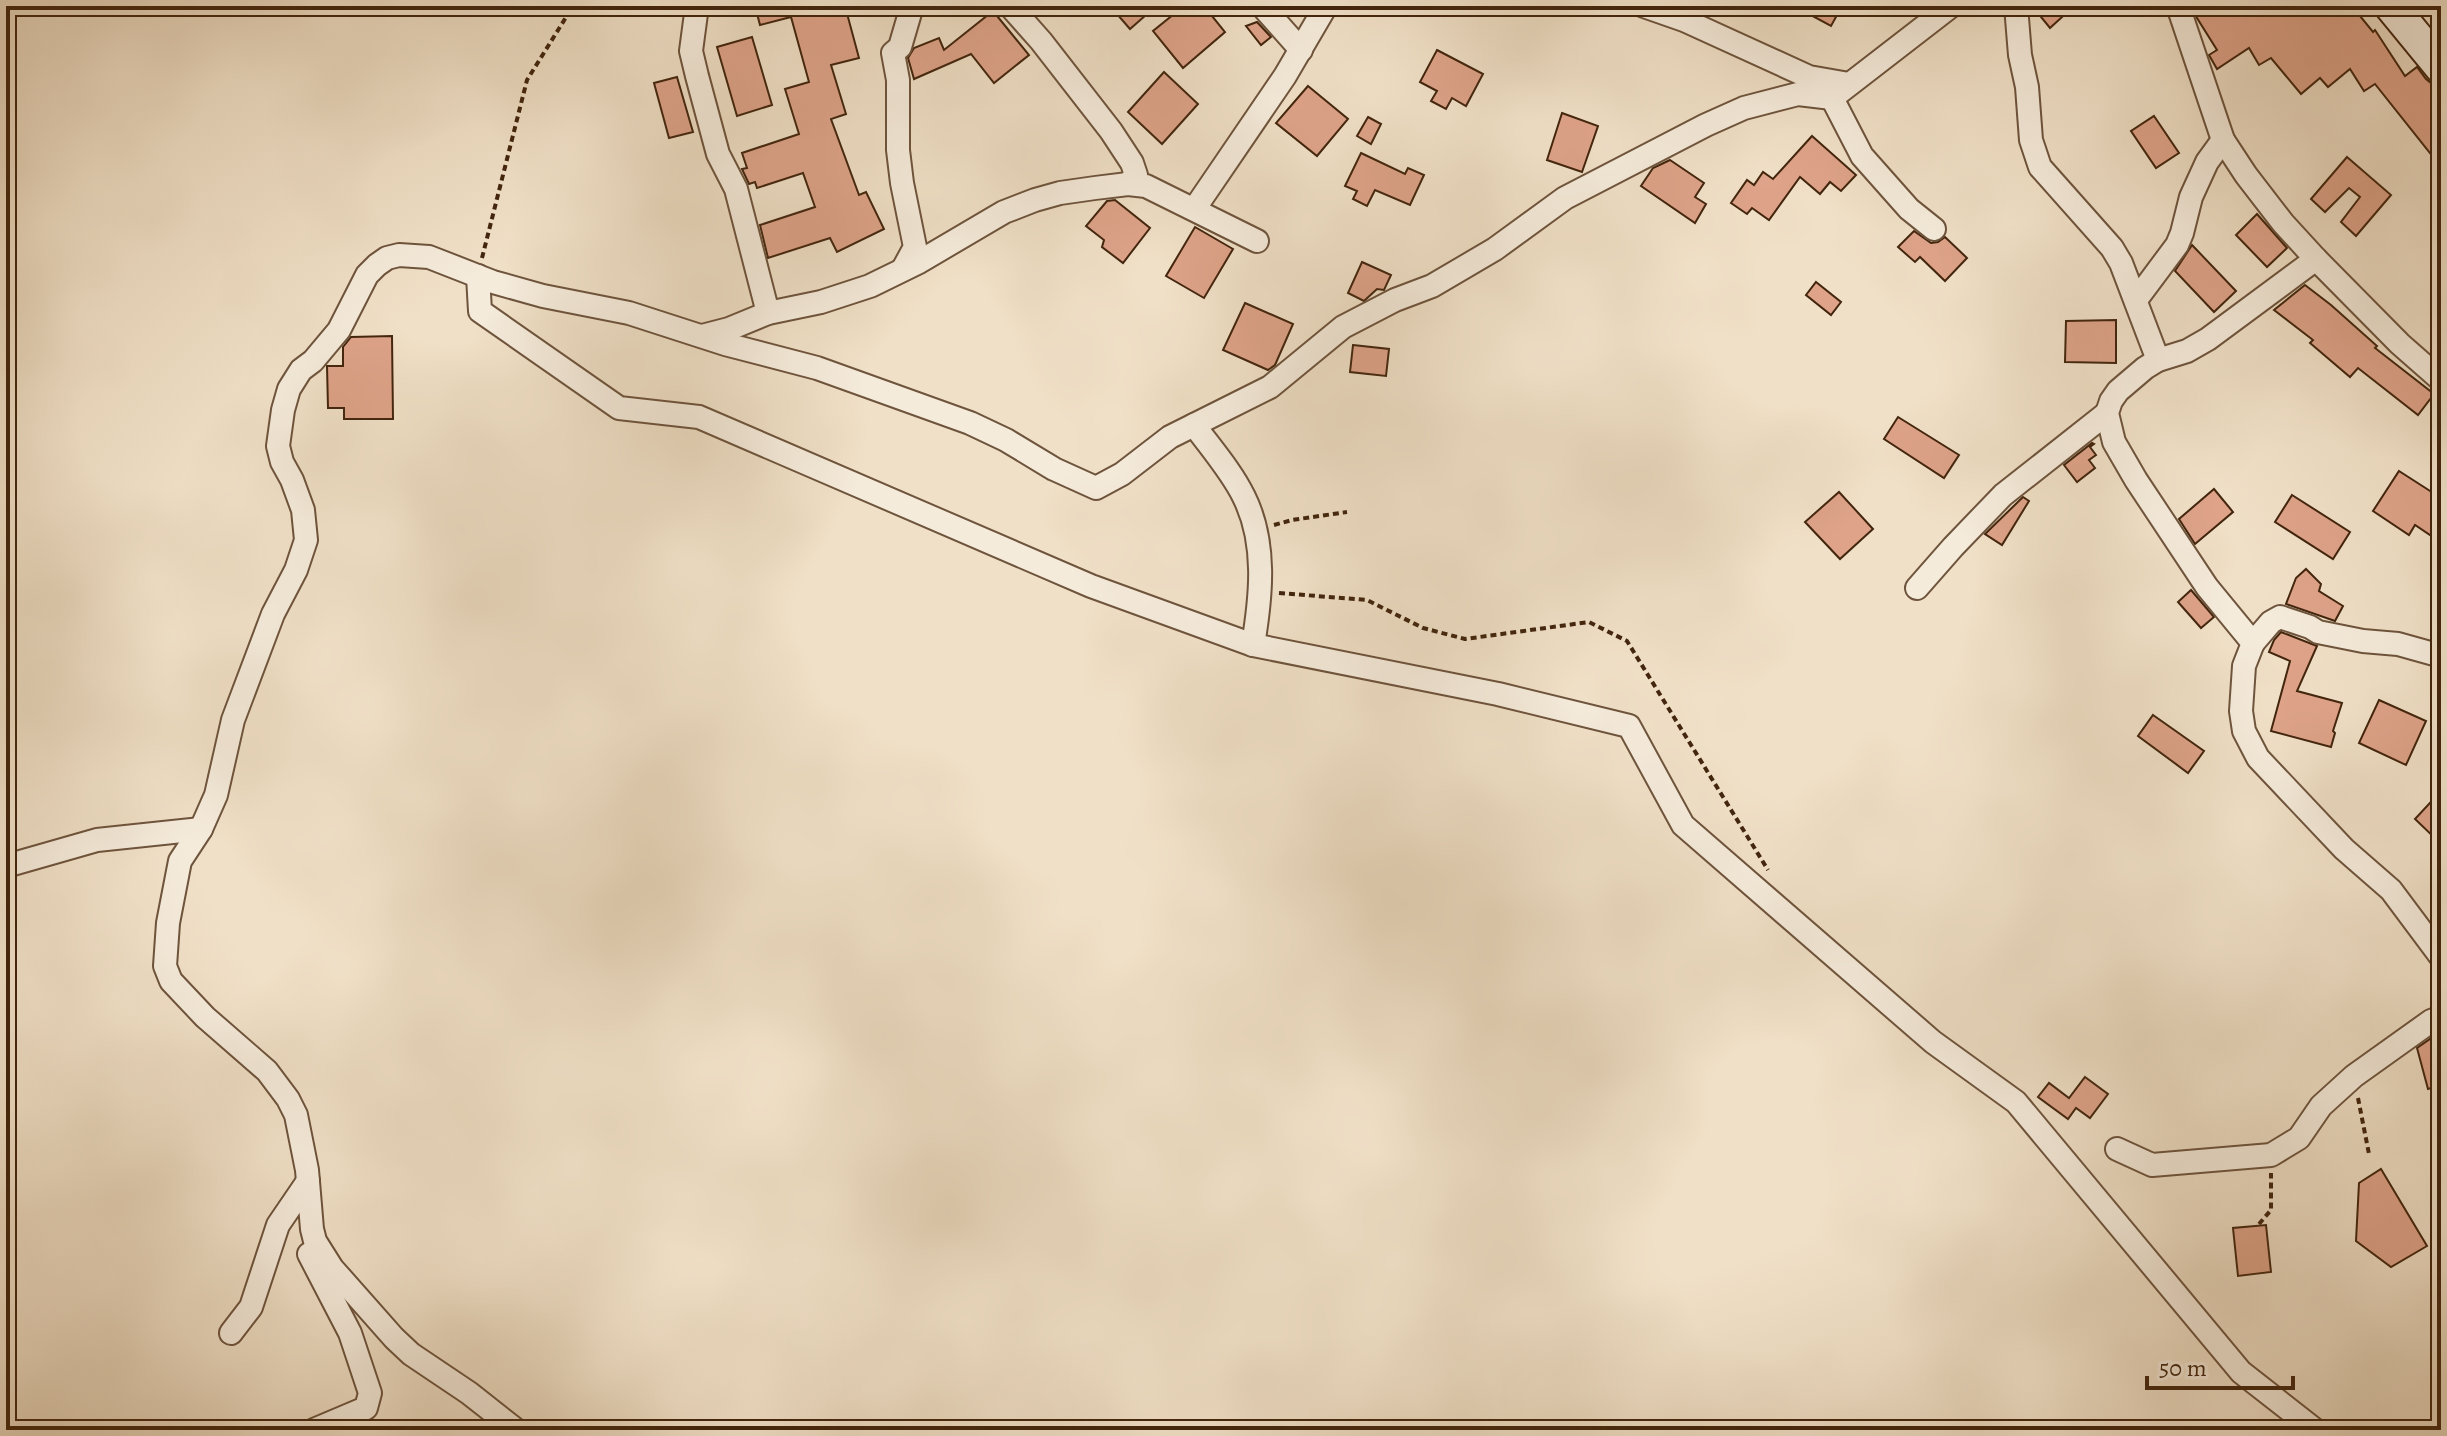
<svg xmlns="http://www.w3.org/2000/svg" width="2447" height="1436" font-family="Alegreya,serif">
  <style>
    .building { fill: #dea389; stroke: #42250d; stroke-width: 2 }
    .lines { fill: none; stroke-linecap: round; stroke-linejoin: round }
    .minor-casing { stroke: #6e543c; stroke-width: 26 }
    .secondary-casing { stroke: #42250d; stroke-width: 36 }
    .path { stroke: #42250d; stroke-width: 4; stroke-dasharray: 6 4; stroke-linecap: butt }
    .minor { stroke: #f5ebdb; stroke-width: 22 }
    .secondary { stroke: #f5ebdb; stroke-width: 32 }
  </style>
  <rect width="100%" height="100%" fill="#f0e0c7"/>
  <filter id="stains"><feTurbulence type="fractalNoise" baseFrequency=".0025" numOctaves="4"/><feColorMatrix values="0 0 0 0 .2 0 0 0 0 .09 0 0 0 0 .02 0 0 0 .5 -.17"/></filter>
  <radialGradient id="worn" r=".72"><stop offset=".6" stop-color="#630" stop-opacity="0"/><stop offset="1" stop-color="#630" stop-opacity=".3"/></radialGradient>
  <!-- building -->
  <g class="building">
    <path d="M755,6H845L859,58L831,65L846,114L831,119L859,195L866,192L884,229L837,252L830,238L768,258L760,225L815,207L803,173L757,188L755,182L749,184L742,169L747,168L742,153L799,134L785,89L809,82L791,17L760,25Z"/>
    <path d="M1110,6H1138L1146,15L1130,29Z"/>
    <path d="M1184,6H1204L1225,32L1183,68L1153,31Z"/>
    <path d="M1794,6H1842L1831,26Z"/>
    <path d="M2032,6H2074L2050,28Z"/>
    <path d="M2193,6H2352L2373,32L2375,30L2405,76L2417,67L2426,79L2441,91V144L2430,153L2375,84L2364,91L2350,69L2328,87L2320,78L2301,94L2271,58L2259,65L2249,48L2217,69L2209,55L2217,50L2197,18Z"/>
    <path d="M993,11L1029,55L994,83L971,54L914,79L908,58L914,48L939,38L944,50Z"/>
    <path d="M1257,22L1271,37L1261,45L1246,26Z"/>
    <path d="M752,37L772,105L737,116L717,47Z"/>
    <path d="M1437,50L1483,74L1466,106L1452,98L1446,109L1431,101L1437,91L1420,82Z"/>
    <path d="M1164,72L1198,104L1162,144L1128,112Z"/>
    <path d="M677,77L693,132L669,138L654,83Z"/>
    <path d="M1308,86L1348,119L1317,156L1276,123Z"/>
    <path d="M1562,113L1598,126L1582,172L1547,160Z"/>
    <path d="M2154,116L2179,153L2156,168L2131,131Z"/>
    <path d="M1368,117L1381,124L1371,144L1357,136Z"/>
    <path d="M1812,136L1856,175L1841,191L1830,182L1820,194L1800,177L1769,220L1752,208L1747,214L1731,203L1747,180L1754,185L1763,172L1773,179Z"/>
    <path d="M1361,153L1405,174L1408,168L1424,175L1410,205L1375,190L1367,206L1353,199L1357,191L1345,186Z"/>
    <path d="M2347,157L2391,195L2356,236L2341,222L2360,197L2349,188L2325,212L2311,199Z"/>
    <path d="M1670,160L1704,183L1695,197L1706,204L1695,223L1641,186L1653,168Z"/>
    <path d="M1115,200L1150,228L1123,263L1102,247L1104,240L1086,226L1107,201Z"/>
    <path d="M2257,214L2287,248L2267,267L2236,235Z"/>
    <path d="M1195,227L1233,249L1204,298L1166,276Z"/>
    <path d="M1914,231L1931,243L1938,242L1945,237L1967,258L1945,281L1920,257L1915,262L1898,247Z"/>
    <path d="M2192,245L2236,291L2214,312L2175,271Z"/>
    <path d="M1362,262L1391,275L1384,290L1377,289L1364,301L1348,293Z"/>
    <path d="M1816,282L1841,302L1831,315L1806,295Z"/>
    <path d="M2305,285L2331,305L2377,346L2375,348L2434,394L2418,415L2358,368L2350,377L2310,343L2313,340L2274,310Z"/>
    <path d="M1245,303L1293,324L1275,365L1268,370L1223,350Z"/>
    <path d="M2116,320V363L2065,362L2066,321Z"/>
    <path d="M392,336L393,419H344V408H328L327,366H343V347L351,337Z"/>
    <path d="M1353,345L1389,349L1386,376L1350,372Z"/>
    <path d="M1898,417L1959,455L1944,478L1884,439Z"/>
    <path d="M2092,443L2094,444L2090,447L2096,455L2089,460L2095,468L2077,482L2064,465Z"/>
    <path d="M2399,471L2441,498V525L2433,537L2415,525L2409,535L2373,511Z"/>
    <path d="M2214,489L2233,512L2195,544L2179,519Z"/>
    <path d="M1839,492L1873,529L1840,559L1805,522Z"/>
    <path d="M2292,495L2350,532L2333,559L2275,522Z"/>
    <path d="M2023,497L2029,501L2002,545L1985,534Z"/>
    <path d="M2306,569L2321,584L2319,591L2343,606L2335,621L2286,604L2296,578Z"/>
    <path d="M2191,590L2214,617L2201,628L2178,602Z"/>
    <path d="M2281,632L2317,646L2297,691L2342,703L2333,731L2335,733L2331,747L2271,731L2290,661L2269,652L2274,640Z"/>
    <path d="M2379,700L2426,721L2406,765L2359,743Z"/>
    <path d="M2153,715L2204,751L2188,773L2138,736Z"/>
    <path d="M2441,791V844L2415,819Z"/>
    <path d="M2441,1036V1085L2428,1089L2417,1048L2430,1039Z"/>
    <path d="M2085,1077L2108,1094L2090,1118L2076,1108L2068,1119L2038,1097L2049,1083L2069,1098Z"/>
    <path d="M2381,1169L2427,1246L2391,1267L2356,1241L2359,1183Z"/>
    <path d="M2266,1225L2271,1272L2238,1276L2233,1228Z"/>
  </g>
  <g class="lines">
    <!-- minor casing -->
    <g class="minor-casing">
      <g id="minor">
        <path d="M697,6L691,51L697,76L718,154L736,189L768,313"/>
        <path d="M1010,6L1041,41L1111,131L1132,163L1136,175L1128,184"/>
        <path d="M1262,6L1301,50"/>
        <path d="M1644,6L1684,20L1809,77L1849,84"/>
        <path d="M2016,6L2020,55L2027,87L2031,140L2040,167L2112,248L2121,263L2158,360"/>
        <path d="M2178,6L2223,140L2246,175L2283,223L2316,259L2400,344L2441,380"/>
        <path d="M1832,98L1862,156L1909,209L1934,229"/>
        <path d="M1195,208L1285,76L1326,6"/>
        <path d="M2316,259L2208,339L2187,351L2158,360L2145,368L2118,391L2111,401L2107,413L2114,442L2136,480L2207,587L2253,643L2244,666L2241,711L2244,731L2258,758L2344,849L2391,890L2441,957"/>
        <path d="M903,269L915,247L902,183L898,150V80L893,53L900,47L912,6"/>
        <path d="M478,276L480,311L619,408L699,417L1091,586L1253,645L1498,694L1629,726L1683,825L1933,1042L2016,1102L2241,1372L2315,1430"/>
        <path d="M2136,300L2177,245L2182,233L2191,197L2207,162L2223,140"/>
        <path d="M702,336L729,329L768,313L821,302L870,286L919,262L1004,212L1035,200L1060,193L1095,188L1128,184L1146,186L1257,241"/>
        <path d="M1194,425C1211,448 1232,472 1244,497C1267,543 1261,597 1253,645"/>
        <path d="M1917,588L1953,547L2003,495L2107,413"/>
        <path d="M2253,643L2271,622L2280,617L2310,627L2318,632L2363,641L2398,644L2441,656"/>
        <path d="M6,866L97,840L201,829"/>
        <path d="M2117,1149L2152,1165L2271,1155L2299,1138L2321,1106L2354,1076L2431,1021L2441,1017"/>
        <path d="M309,1254L350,1333L370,1393L366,1408L314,1430"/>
        <path d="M231,1333L251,1307L278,1225L308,1181"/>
        <path d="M516,1430L469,1393L411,1354L394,1338L332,1268L315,1241L312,1229L307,1170L296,1115L288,1099L267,1071L205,1017L171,981L165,966L168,923L180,861L201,829L216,795L233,720L273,614L296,570L306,540L303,510L292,480L282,462L278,446L283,410L289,389L301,370L313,361L339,330L367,275L377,265L387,258L399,255L429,257L493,282L543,296L629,313L725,344L817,368L970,423L1006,440L1054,469L1096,488L1122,474L1170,437L1270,387L1343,327L1395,300L1432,286L1495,249L1565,198L1706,125L1744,108L1798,94L1832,98L1951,6"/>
      </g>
    </g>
    <!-- secondary casing -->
    <g class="secondary-casing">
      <path id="secondary" d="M2391,6L2441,67"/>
    </g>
    <!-- path -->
    <g class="path">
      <path d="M482,258L527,80L573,6"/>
      <path d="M1274,525L1292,520L1347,512"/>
      <path d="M1279,593L1367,600L1423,628L1465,639L1589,622L1627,641L1768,870"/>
      <path d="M2358,1098L2369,1154"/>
      <path d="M2259,1224L2271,1210V1173"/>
    </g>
    <!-- minor -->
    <use href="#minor" class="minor"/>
    <!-- secondary -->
    <use href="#secondary" class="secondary"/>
  </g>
  <!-- margin -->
  <rect width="2447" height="1436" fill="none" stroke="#f0e0c7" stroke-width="32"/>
  <rect x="8" y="8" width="2431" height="1420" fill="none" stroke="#42250d" stroke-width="4"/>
  <rect x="16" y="16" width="2415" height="1404" fill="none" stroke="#42250d" stroke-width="2"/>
  <!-- scale -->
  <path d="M2147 1376v12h146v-12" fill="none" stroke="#42250d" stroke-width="4"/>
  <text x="2159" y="1376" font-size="24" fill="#42250d" stroke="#f5ebdb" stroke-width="6" paint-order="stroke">50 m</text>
  <rect width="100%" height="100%" filter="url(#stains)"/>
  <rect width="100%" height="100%" fill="url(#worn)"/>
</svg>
